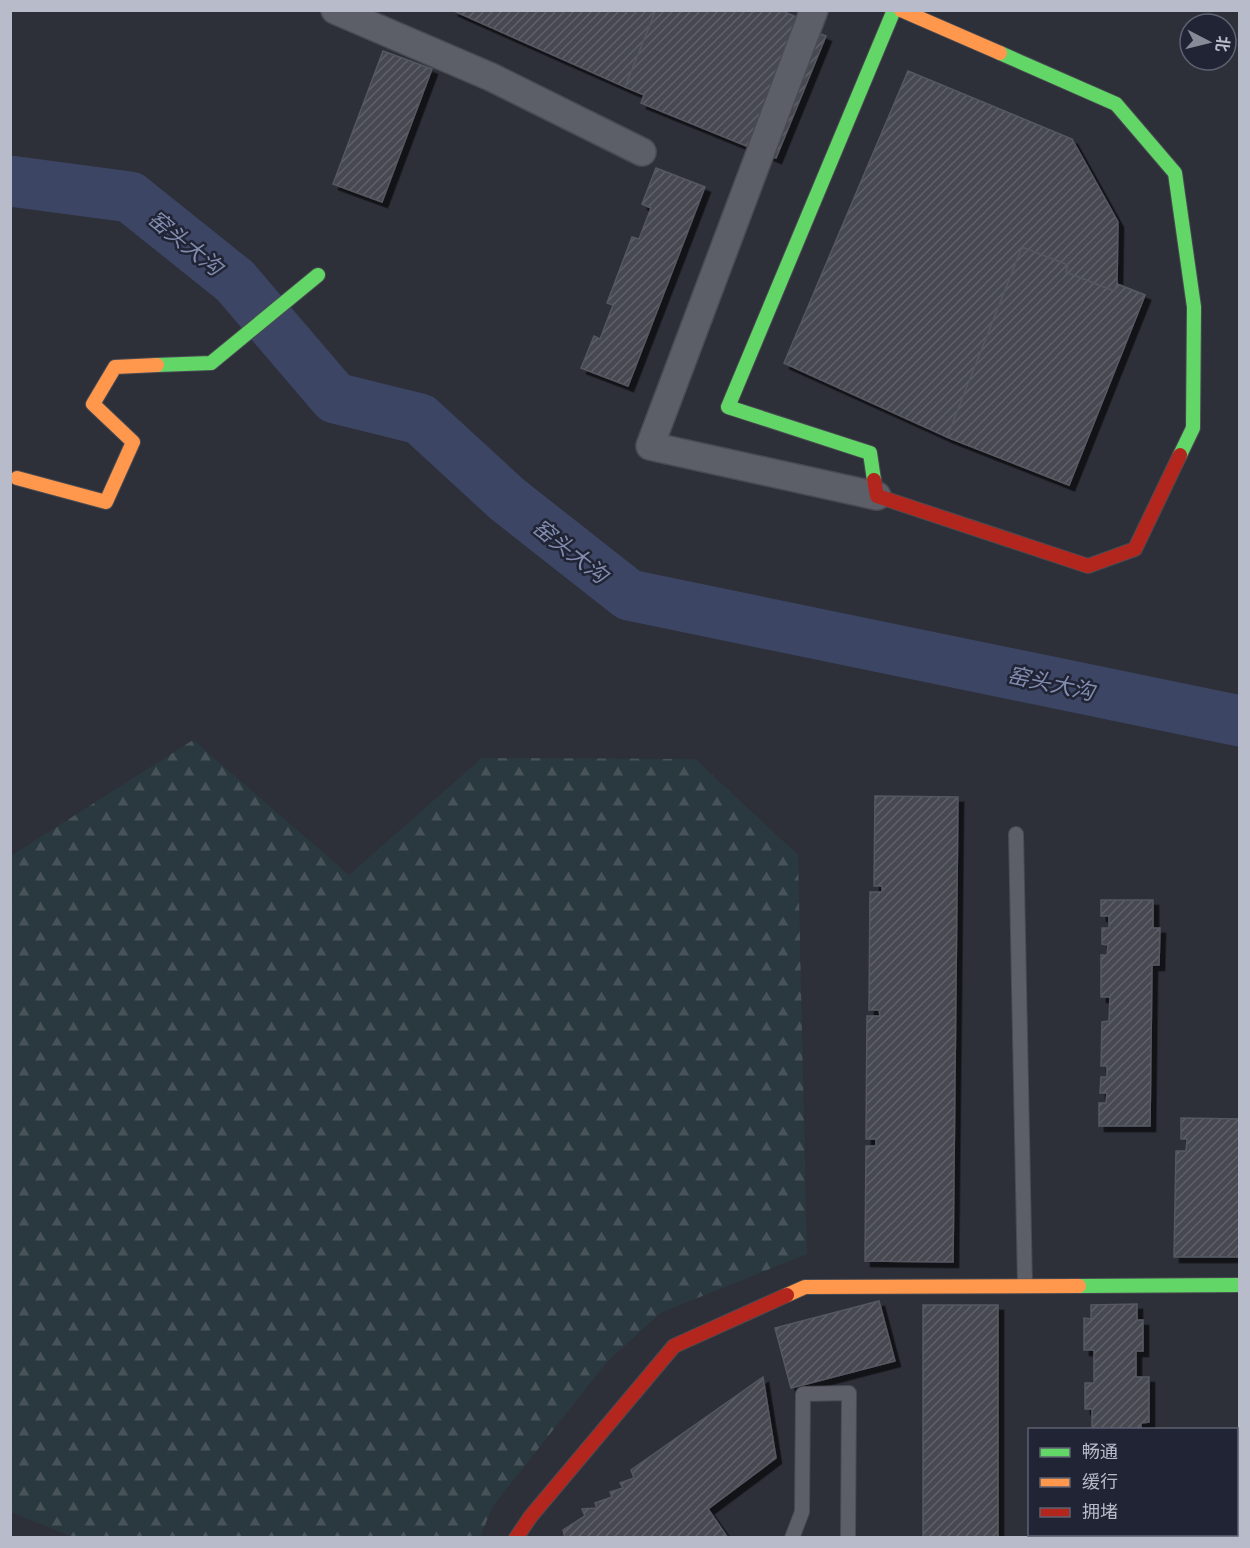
<svg xmlns="http://www.w3.org/2000/svg" width="1250" height="1548" font-family="'Exo 2','Noto Sans SC',sans-serif">
  <style>
    .forest { fill: url(#forest-firs) }
    .lines { fill: none; stroke-linecap: round; stroke-linejoin: round }
    .river { stroke: #3c4563; stroke-width: 51 }
    .building { fill: url(#building-hatch); stroke: #555861; stroke-width: 1.5; filter: url(#shadow) }
    .lane-casing { stroke: #494b52; stroke-width: 16 }
    .street-casing { stroke: #494b52; stroke-width: 30 }
    .fast-casing { stroke: #494b52; stroke-width: 16 }
    .slow-casing { stroke: #494b52; stroke-width: 16 }
    .jam-casing { stroke: #494b52; stroke-width: 16 }
    .lane { stroke: #5d5f68; stroke-width: 14 }
    .street { stroke: #5d5f68; stroke-width: 27 }
    .fast { stroke: #63d668; stroke-width: 14 }
    .slow { stroke: #ff974d; stroke-width: 14 }
    .jam { stroke: #b3261e; stroke-width: 14 }
    .labels { text-anchor: middle; dominant-baseline: central; stroke-width: 5; stroke-linejoin: round; paint-order: stroke }
    .water-label { font-size: 22px; font-style: italic; fill: #818caf; stroke: #202434 }
  </style>
  <defs>
    <pattern id="forest-firs" width="22" height="20" patternUnits="userSpaceOnUse" patternTransform="scale(1.5)"><rect width="22" height="20" fill="#2a383f"/><path d="M5 1l3.5 6h-7zM16 11l3.5 6h-7z" fill="#475359"/></pattern>
    <pattern id="building-hatch" width="6" height="6" patternUnits="userSpaceOnUse" patternTransform="scale(1.5)"><rect width="6" height="6" fill="#464851"/><path d="M-1 1l2-2M0 6l6-6M5 7l2-2" fill="none" stroke="#5f6069"/></pattern>
    <filter id="shadow"><feDropShadow dx="5.5" dy="5.5" stdDeviation="0" flood-color="#0009"/></filter>
  </defs>
  <rect width="100%" height="100%" fill="#2d3039"/>
  <!-- forest -->
  <path class="forest" d="M193,740L349,875L482,758L695,759L798,855L807,1254L660,1313L606,1363L493,1506L480,1537H73L11,1512V856Z"/>
  <g class="lines">
    <!-- river -->
    <path class="river" d="M10,181L130,197L235,281L335,398L420,419L507,499L629,595L1240,721"/>
  </g>
  <!-- building -->
  <g class="building">
    <path d="M452,10H656L625,87Z"/>
    <path d="M656,10H780L813,24L810,30L826,36L776,158L641,103L644,95L625,87Z"/>
    <path d="M383,51L432,69L382,202L333,184Z"/>
    <path d="M908,71L1072,139L1118,222L1117,284L1145,295L1069,485L947,437L784,363Z"/>
    <path d="M656,168L705,187L628,386L581,368L594,336L600,339L613,305L607,303L632,237L639,239L651,208L642,204Z"/>
    <path d="M1022,247L1068,265L1066,272L1114,291L1117,284L1145,295L1069,485L947,437Z"/>
    <path d="M875,796L958,797L953,1262L865,1261L866,1146H876V1139H866L867,1016H880L879,1010H869L870,892H882V886H874Z"/>
    <path d="M1101,900H1153V928H1160L1159,965H1152L1150,1126H1099V1103H1106L1107,1093H1100L1101,1077H1107V1066H1101L1102,1022L1109,1021L1110,997H1101V955H1107L1108,945L1102,944V928H1109V916H1101Z"/>
    <path d="M1181,1118L1240,1119V1257H1174L1176,1151H1186L1187,1139H1181Z"/>
    <path d="M879,1301L895,1361L791,1388L775,1328Z"/>
    <path d="M1137,1304V1320H1143V1351H1136V1377H1149V1422L1141,1423V1430H1092V1409H1085V1383H1094V1350H1084V1318L1091,1319V1305Z"/>
    <rect x="923" y="1305" width="75" height="233"/>
    <path d="M763,1377L776,1458L708,1509L728,1538H565L563,1530L585,1516L582,1509L597,1508L595,1503L612,1497L610,1492L623,1488L620,1483L634,1478L631,1470Z"/>
    <rect x="1084" y="1534" width="86" height="4"/>
  </g>
  <g class="lines">
    <!-- lane casing -->
    <g class="lane-casing">
      <g id="lane">
        <path d="M1016,834L1025,1286"/>
        <path d="M792,1538L802,1512L803,1394L849,1393L848,1538"/>
      </g>
    </g>
    <!-- street casing -->
    <g class="street-casing">
      <g id="street">
        <path d="M335,10L491,77L642,152"/>
        <path d="M814,10L650,446L877,496"/>
      </g>
    </g>
    <!-- fast casing -->
    <g class="fast-casing">
      <g id="fast">
        <path d="M1000,53L1116,104L1175,173L1194,307L1193,428L1180,455"/>
        <path d="M157,365L211,363L318,275"/>
        <path d="M874,480L870,453L728,407L894,10"/>
        <path d="M1079,1286L1240,1285"/>
      </g>
    </g>
    <!-- slow casing -->
    <g class="slow-casing">
      <g id="slow">
        <path d="M901,10L1000,53"/>
        <path d="M17,478L106,502L133,442L93,404L115,367L157,365"/>
        <path d="M787,1295L805,1287L1079,1286"/>
      </g>
    </g>
    <!-- jam casing -->
    <g class="jam-casing">
      <g id="jam">
        <path d="M874,480L877,496L1088,566L1135,549L1180,455"/>
        <path d="M516,1538L531,1516L674,1346L787,1295"/>
      </g>
    </g>
    <!-- lane -->
    <use href="#lane" class="lane"/>
    <!-- street -->
    <use href="#street" class="street"/>
    <!-- fast -->
    <use href="#fast" class="fast"/>
    <!-- slow -->
    <use href="#slow" class="slow"/>
    <!-- jam -->
    <use href="#jam" class="jam"/>
  </g>
  <g class="labels">
    <!-- water labels -->
    <g class="water-label">
      <text transform="translate(186 242) rotate(39)">窑头大沟</text>
      <text transform="translate(571 550) rotate(38)">窑头大沟</text>
      <text transform="translate(1051 682) rotate(12)">窑头大沟</text>
    </g>
  </g>
  <!-- border -->
  <rect width="1250" height="1548" fill="none" stroke="#b8bbca" stroke-width="24"/>
  <!-- legend -->
  <rect x="1028" y="1428" width="210" height="108" fill="#202434" stroke="#5d6070" stroke-width="1.5"/>
  <rect x="1040" y="1448" width="30" height="9" fill="#63d668" stroke="#5d6070" stroke-width="1.5"/>
  <text x="1082" y="1458" font-size="18" fill="#b8bbca">畅通</text>
  <rect x="1040" y="1478" width="30" height="9" fill="#ff974d" stroke="#5d6070" stroke-width="1.5"/>
  <text x="1082" y="1488" font-size="18" fill="#b8bbca">缓行</text>
  <rect x="1040" y="1508" width="30" height="9" fill="#b3261e" stroke="#5d6070" stroke-width="1.5"/>
  <text x="1082" y="1518" font-size="18" fill="#b8bbca">拥堵</text>
  <!-- north arrow -->
  <g transform="translate(1208 42) rotate(97)"><circle r="28" fill="#202434" stroke="#5d6070" stroke-width="1.5"/>
  <path d="M0-4.5L10 22L0 15L-10 22Z" fill="#878a97"/>
  <text y="-9" font-size="16" font-weight="bold" text-anchor="middle" fill="#b8bbca">北</text>
  </g>
</svg>
